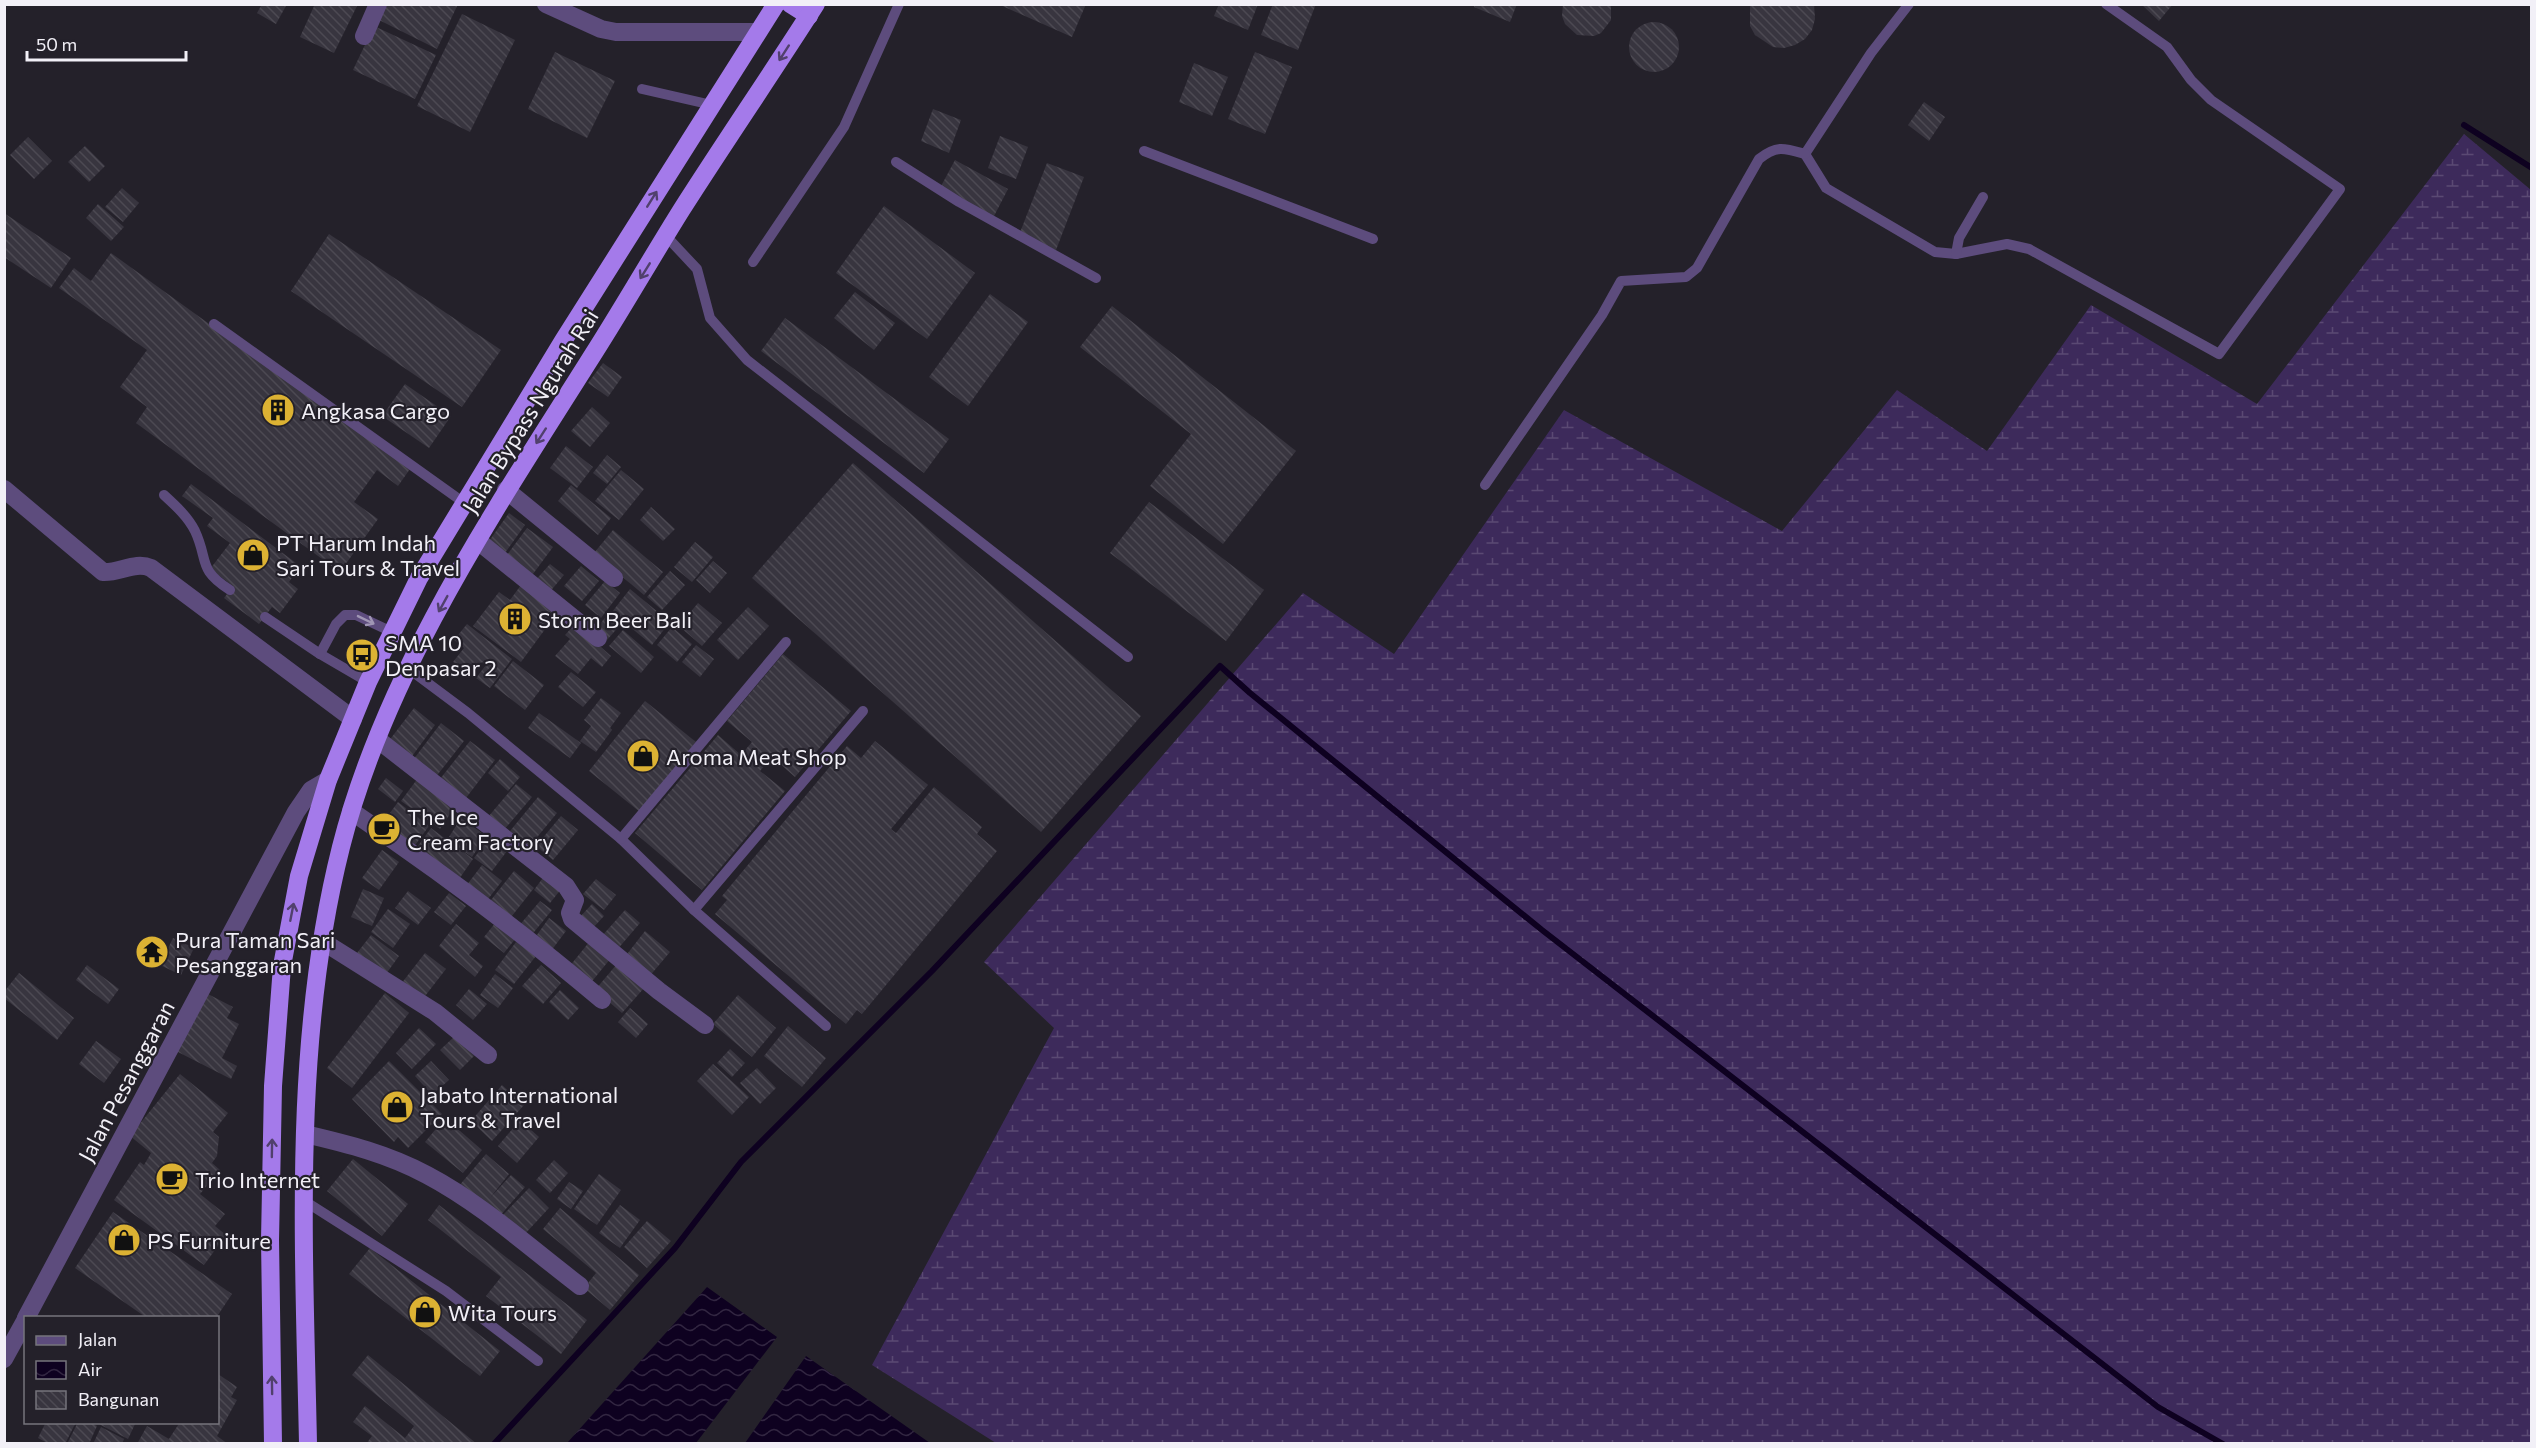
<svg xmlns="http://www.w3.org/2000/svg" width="2536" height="1448" font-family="Commissioner,sans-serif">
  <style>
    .wetland { fill: url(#wetland-marsh) }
    .water { fill: url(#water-waves) }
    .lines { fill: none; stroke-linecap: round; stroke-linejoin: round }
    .stream { stroke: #0e0120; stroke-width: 6 }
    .building { fill: url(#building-back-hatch) }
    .service { stroke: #5d4c7d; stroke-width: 10 }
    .minor { stroke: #5d4c7d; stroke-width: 18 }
    .trunk { stroke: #a47aea; stroke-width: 18 }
    .oneway { stroke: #51406d }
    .oneway2 { stroke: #a096b4 }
    .labels { text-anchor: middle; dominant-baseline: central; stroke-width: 4.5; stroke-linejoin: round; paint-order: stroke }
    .poi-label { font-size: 22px; fill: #f2f0f7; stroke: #24212a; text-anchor: start }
    .street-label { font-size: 22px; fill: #f2f0f7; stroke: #24212a }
  </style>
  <defs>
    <pattern id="wetland-marsh" width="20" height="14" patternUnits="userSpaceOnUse" patternTransform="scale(1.5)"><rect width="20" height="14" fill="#3d2a5b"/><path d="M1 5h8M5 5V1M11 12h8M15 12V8" fill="none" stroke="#5a4973"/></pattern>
    <pattern id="water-waves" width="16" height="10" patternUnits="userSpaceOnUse" patternTransform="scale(1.5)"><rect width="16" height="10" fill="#0e0120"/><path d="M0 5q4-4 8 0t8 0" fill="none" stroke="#322641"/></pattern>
    <pattern id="building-back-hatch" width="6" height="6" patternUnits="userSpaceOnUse" patternTransform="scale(1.5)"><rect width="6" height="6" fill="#38353f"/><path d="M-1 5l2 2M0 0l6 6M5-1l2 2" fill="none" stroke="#4c4952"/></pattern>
  </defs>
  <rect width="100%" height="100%" fill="#24212a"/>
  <!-- wetland -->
  <path class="wetland" d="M2464,134L2531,190V1443H996L872,1365L1054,1028L984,962L1303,593L1394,654L1564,410L1782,531L1897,390L1987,451L2091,305L2257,404Z"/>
  <!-- water -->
  <g class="water">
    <path d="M707,1287L777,1337L696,1443H567Z"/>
    <path d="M806,1356L930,1443H745Z"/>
  </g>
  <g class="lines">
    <!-- stream -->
    <g class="stream">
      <path d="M2464,125L2532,168"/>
      <path d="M494,1444L675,1248L741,1162L932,971L1220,666L1250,693L1542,930L2158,1407L2223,1444"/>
    </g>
  </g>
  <!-- building -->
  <g class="building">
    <path d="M262,4H287L276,24L257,13Z"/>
    <path d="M315,4H358L334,53L300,37Z"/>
    <path d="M383,4H458L437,49L377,19Z"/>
    <path d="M998,4H1086L1072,37Z"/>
    <path d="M1219,4H1258L1248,30L1214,16Z"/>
    <path d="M1273,4H1316L1298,50L1261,35Z"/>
    <path d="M1474,4H1517L1510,22L1474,7Z"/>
    <path d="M1563,4H1611V20L1601,33L1594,36L1577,35L1565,24L1562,16Z"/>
    <path d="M1750,4H1814L1815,19L1812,30L1805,39L1795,45L1784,48L1773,47L1755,35L1750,26Z"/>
    <path d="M2141,4H2173L2159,21Z"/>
    <path d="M462,14L515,40L470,132L417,106Z"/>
    <circle cx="1654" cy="47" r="25"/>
    <path d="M374,26L436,55L415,99L353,70Z"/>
    <path d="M555,52L615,81L587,138L528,109Z"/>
    <path d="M1255,52L1292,67L1265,134L1228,119Z"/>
    <path d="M1194,63L1228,77L1212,116L1179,102Z"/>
    <path d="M1924,102L1945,117L1929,141L1908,125Z"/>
    <path d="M933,109L961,120L949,153L921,141Z"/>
    <path d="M1000,136L1028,147L1016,179L988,168Z"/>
    <path d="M28,137L52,161L34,179L10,155Z"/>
    <path d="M85,146L105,166L89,182L68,162Z"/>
    <path d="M955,160L1008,189L993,218L940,188Z"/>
    <path d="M1047,163L1084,177L1056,250L1019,235Z"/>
    <path d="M122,188L139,203L123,222L105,207Z"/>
    <path d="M98,204L124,227L111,241L86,218Z"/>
    <path d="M884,206L975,273L927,339L836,273Z"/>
    <path d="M4,213L71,258L51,288L4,257Z"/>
    <path d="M329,234L501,350L462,407L291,291Z"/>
    <path d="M111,253L410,469L398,486L377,470L354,502L378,519L340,572L136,423L147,407L120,387L147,350L59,288L74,268L91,281Z"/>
    <path d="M855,292L895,323L874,350L834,318Z"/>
    <path d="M990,294L1028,322L968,406L929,377Z"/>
    <path d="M1112,306L1296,451L1223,544L1150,486L1191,434L1080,347Z"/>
    <path d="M785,318L949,439L924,473L761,351Z"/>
    <path d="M603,363L622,377L608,397L588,383Z"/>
    <path d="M405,384L451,416L429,448L382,416Z"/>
    <path d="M592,407L610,423L590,447L571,431Z"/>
    <path d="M566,446L593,467L577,488L550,468Z"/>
    <path d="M607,455L621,467L607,484L593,473Z"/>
    <path d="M853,463L1141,716L1041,832L752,578Z"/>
    <path d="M621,470L644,489L619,520L595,501Z"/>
    <path d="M191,484L300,566L289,582L298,589L280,613L272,607L259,624L224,598L233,586L210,569L230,543L207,526L213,518L182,496Z"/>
    <path d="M571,485L611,518L598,535L558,501Z"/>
    <path d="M1149,502L1264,590L1226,641L1110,553Z"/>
    <path d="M651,507L675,529L663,541L640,520Z"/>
    <path d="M509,513L525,525L505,553L489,541Z"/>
    <path d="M527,528L553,547L530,578L504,559Z"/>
    <path d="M613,530L663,572L644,595L594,553Z"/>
    <path d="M695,542L713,557L692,582L674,567Z"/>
    <path d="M713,561L727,573L710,593L696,580Z"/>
    <path d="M550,564L564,575L548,594L534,582Z"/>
    <path d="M581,566L599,581L582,601L564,586Z"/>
    <path d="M670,571L685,585L662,610L647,597Z"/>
    <path d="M605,581L620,593L601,618L585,605Z"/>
    <path d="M521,585L557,613L521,662L473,626L499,592L510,600Z"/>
    <path d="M630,589L670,622L652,645L612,612Z"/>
    <path d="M698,603L722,623L702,646L679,626Z"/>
    <path d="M748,607L769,626L738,660L717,640Z"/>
    <path d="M608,614L621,624L607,640L595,630Z"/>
    <path d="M467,624L512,659L490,688L476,678L486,665L482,662L471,676L453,662L464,648L454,640Z"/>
    <path d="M575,624L611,656L602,667L591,658L578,674L555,656L570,639L565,635Z"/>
    <path d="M672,627L692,644L677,662L657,645Z"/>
    <path d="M623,630L654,657L641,673L609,646Z"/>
    <path d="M696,645L714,659L700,677L682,662Z"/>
    <path d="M783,654L851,711L795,777L772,757L760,771L785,791L702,890L635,833L718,735L741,755L752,742L727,721Z"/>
    <path d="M513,661L544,685L525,710L494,686Z"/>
    <path d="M571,672L596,692L583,707L558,687Z"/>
    <path d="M601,698L621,713L610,728L612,730L596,752L580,741L591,726L584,720Z"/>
    <path d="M645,701L696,742L640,812L589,771Z"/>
    <path d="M414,708L435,725L410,759L388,742Z"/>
    <path d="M539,713L581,743L570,758L528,728Z"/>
    <path d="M441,723L464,741L435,778L413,760Z"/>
    <path d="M470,741L495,760L466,798L440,779Z"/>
    <path d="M875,741L928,785L891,829L896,833L934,787L982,827L977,834L997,851L862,1014L857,1010L846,1024L715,914L727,900L722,896L847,746L861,758Z"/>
    <path d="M500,759L520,777L508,791L488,773Z"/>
    <path d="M386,778L403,791L395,802L378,789Z"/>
    <path d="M418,778L456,805L440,829L401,801Z"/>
    <path d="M516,784L532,797L503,831L488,817Z"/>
    <path d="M538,797L557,813L529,847L510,831Z"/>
    <path d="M398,802L429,826L413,848L381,825Z"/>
    <path d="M561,816L578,830L553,860L536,846Z"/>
    <path d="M461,818L486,836L472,857L452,843L473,859L457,882L415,850L431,828L447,840Z"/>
    <path d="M489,838L507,851L492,871L474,858Z"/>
    <path d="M382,850L399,862L379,890L362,878Z"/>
    <path d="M482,865L502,881L485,903L466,886Z"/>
    <path d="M514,871L534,888L508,921L487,905Z"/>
    <path d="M545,875L562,888L550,903L534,890Z"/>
    <path d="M596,879L616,895L604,910L583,894Z"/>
    <path d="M363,889L384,898L372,926L351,917Z"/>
    <path d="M408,891L431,908L418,925L395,908Z"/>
    <path d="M449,893L466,906L451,925L434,912Z"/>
    <path d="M540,901L552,910L530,937L518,927Z"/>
    <path d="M592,904L604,916L591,930L578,919Z"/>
    <path d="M388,909L410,924L393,948L371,932Z"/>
    <path d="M625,910L640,923L616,951L601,937Z"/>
    <path d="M549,918L566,931L551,951L534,939Z"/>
    <path d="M496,922L516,938L504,953L484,937Z"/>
    <path d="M456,924L479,943L469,955L483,966L475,977L439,946Z"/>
    <path d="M645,931L670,952L648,978L624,958Z"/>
    <path d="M371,935L399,956L386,974L357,953Z"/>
    <path d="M173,938L194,948L181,975L160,965Z"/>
    <path d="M590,941L611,958L589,985L569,967Z"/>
    <path d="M516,942L536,956L514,984L495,970Z"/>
    <path d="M425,953L446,969L422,1000L401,984Z"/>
    <path d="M617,964L645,987L622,1013L595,990Z"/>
    <path d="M87,965L119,989L108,1004L76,980Z"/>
    <path d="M541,965L561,983L543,1004L522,986Z"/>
    <path d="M19,973L74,1018L57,1040L4,998V992Z"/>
    <path d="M495,974L513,988L498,1008L480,995Z"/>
    <path d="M469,989L487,1004L473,1020L456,1005Z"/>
    <path d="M560,990L579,1008L568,1020L549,1002Z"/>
    <path d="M206,993L233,1007L227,1018L239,1024L222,1058L237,1066L231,1079L176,1051Z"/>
    <path d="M385,993L409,1013L352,1088L327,1068Z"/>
    <path d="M738,995L776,1028L752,1057L713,1024Z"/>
    <path d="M630,1008L648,1024L636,1038L618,1022Z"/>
    <path d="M788,1026L826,1058L802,1087L764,1056Z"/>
    <path d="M419,1028L436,1044L412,1069L396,1053Z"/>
    <path d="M455,1036L474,1056L460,1070L440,1050Z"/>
    <path d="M96,1041L121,1059L104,1083L79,1064Z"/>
    <path d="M730,1049L745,1063L732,1077L717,1063Z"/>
    <path d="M389,1061L442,1114L408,1148L398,1137L394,1142L352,1099Z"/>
    <path d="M431,1061L449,1080L432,1095L415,1076Z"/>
    <path d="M713,1064L749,1097L732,1115L697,1081Z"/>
    <path d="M757,1068L776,1088L760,1104L740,1083Z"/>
    <path d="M180,1074L228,1113L213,1132L219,1137L217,1156L212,1163L220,1170L200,1194L225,1214L215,1226L226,1235L204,1265L114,1200L140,1162L144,1165L151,1153L130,1136Z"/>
    <path d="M502,1085L524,1105L492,1141L471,1121Z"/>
    <path d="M445,1118L482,1150L463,1173L425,1142Z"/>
    <path d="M520,1120L539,1137L517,1163L498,1146Z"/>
    <path d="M486,1154L509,1174L490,1198L511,1175L525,1187L499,1217L458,1187Z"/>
    <path d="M353,1159L408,1204L382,1236L327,1191Z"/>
    <path d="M554,1160L568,1173L550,1193L536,1180Z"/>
    <path d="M599,1174L621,1190L597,1225L574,1209Z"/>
    <path d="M569,1182L583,1191L571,1209L557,1199Z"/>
    <path d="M529,1188L549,1208L523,1236L502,1216Z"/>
    <path d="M439,1205L587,1320L561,1354L486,1296L501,1277L428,1220Z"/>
    <path d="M620,1205L640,1220L620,1248L599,1233Z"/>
    <path d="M560,1208L639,1275L610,1310L584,1288L596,1273L543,1229Z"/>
    <path d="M113,1212L232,1294L216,1318H147L75,1268Z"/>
    <path d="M647,1221L671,1241L647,1268L624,1247Z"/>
    <path d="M370,1248L500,1351L480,1376L349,1274Z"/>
    <path d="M368,1355L477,1444H366L372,1436L353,1422L365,1406L405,1438L414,1426L352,1375Z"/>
    <path d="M218,1374L237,1387L231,1397L237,1400L217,1436L228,1444H137L147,1426L169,1439L180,1422H218Z"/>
    <path d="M46,1422H76L65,1444H49L38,1438Z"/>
    <path d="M78,1422H90L97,1426L89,1444H67Z"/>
    <path d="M95,1422H136L128,1439Z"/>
    <path d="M101,1427L124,1439L122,1444H93Z"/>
  </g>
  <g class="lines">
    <!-- service -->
    <g class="service">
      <path d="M1909,4L1871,53L1805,154L1826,188L1935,252L1956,254L2007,244L2029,249L2219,354L2340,189L2211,100L2191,80L2167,47L2106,4"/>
      <path d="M642,89L712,105"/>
      <path d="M1144,151L1373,239"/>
      <path d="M896,162L959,202L1096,278"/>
      <path d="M666,236L697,269L710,318L747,360L1128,657"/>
      <path d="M1956,254L1959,238L1983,197"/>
      <path d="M753,262L844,127L899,4"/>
      <path d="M214,324L463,502"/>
      <path d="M1485,485L1602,315L1621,281L1686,277L1697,268L1759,159C1777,145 1784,148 1805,154"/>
      <path d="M164,495C176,506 188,517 195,531C209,561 197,569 230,590"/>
      <path d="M265,617L320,654L368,682"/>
      <path d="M320,654L336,624L345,615H356L392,632"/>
      <path d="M409,669L468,713L621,839L694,910L826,1026"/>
      <path d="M621,839L786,642"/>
      <path d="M694,910L863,711"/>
      <path d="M303,1200L446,1291L538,1361"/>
    </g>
    <!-- minor -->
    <g class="minor">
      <path d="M546,4L601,29L616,32H757"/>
      <path d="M364,36L378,4"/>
      <path d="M4,489L103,572C120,573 135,561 151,568L353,719"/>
      <path d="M506,490L614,578"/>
      <path d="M478,541L598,638"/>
      <path d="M377,739L566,886L575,900L570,913L572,919L659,991L705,1025"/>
      <path d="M351,811C438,870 522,932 602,1000"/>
      <path d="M322,941L435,1012L488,1055"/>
      <path d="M305,1134C348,1144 388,1154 427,1175C482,1204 530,1248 580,1286"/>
      <path d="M26,1318L296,812L311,790L328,780"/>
      <path d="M4,1359L26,1319"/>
    </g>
    <!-- trunk -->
    <g class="trunk">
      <path d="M790,4L809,16"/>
      <path d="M273,1444L270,1240L273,1086L282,966L299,876L328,780L368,682L419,578L563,341L776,4"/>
      <path d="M308,1444C304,1245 292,1041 341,847C385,673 493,513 587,364C620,313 650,260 682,209C726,140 772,73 816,4"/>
    </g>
  </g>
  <!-- one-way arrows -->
  <defs><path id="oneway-shaft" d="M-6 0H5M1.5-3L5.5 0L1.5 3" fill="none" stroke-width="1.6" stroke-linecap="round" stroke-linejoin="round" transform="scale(1.5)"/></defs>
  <g class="oneway">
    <use href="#oneway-shaft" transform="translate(784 53) rotate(123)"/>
    <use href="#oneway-shaft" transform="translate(652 199) rotate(-58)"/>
    <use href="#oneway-shaft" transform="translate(645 271) rotate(122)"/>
    <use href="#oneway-shaft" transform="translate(541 436) rotate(123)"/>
    <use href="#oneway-shaft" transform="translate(443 604) rotate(119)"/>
    <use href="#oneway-shaft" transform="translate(292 912) rotate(-79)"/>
    <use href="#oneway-shaft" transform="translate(272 1148) rotate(-89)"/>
    <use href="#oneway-shaft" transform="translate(272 1385) rotate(-91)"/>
  </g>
  <use class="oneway2" href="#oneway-shaft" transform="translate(366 620) rotate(26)"/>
  <!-- icons -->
  <defs>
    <g id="building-disc" transform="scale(1.725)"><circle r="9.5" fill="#dcb233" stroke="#24212a"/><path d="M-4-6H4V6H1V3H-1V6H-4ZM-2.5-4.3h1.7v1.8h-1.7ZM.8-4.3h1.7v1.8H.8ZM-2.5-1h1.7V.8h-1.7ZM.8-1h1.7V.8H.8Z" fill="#111"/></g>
    <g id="shop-disc" transform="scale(1.725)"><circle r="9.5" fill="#dcb233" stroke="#24212a"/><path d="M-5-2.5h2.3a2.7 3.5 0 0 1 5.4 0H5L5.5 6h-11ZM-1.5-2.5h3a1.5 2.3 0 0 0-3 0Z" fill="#111"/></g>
    <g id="bus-disc" transform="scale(1.725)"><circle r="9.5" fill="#dcb233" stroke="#24212a"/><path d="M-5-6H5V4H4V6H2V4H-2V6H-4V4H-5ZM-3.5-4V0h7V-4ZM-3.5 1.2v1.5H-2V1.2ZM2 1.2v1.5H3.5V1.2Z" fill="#111"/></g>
    <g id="cafe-disc" transform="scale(1.725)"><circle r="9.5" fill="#dcb233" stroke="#24212a"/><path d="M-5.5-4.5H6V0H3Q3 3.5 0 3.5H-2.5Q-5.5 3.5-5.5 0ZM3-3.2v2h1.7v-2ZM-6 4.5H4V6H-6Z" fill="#111"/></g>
    <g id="temple-disc" transform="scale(1.725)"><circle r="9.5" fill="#dcb233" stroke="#24212a"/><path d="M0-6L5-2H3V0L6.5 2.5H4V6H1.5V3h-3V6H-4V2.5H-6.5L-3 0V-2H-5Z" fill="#111"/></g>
  </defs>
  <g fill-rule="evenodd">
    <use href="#building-disc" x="278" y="410"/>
    <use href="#shop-disc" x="253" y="555"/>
    <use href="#building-disc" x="515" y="619"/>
    <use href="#bus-disc" x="362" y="655"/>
    <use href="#shop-disc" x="643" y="756"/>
    <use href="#cafe-disc" x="384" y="829"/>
    <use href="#temple-disc" x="152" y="952"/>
    <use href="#shop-disc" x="397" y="1107"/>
    <use href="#cafe-disc" x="172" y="1179"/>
    <use href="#shop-disc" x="124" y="1240"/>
    <use href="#shop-disc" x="425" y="1312"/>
  </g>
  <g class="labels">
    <!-- poi labels -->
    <g class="poi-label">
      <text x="301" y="410">Angkasa Cargo</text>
      <text x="276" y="542">PT Harum Indah<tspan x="276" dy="25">Sari Tours &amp; Travel</tspan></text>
      <text x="538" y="619">Storm Beer Bali</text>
      <text x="385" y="642">SMA 10<tspan x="385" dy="25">Denpasar 2</tspan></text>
      <text x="666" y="756">Aroma Meat Shop</text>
      <text x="407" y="816">The Ice<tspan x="407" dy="25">Cream Factory</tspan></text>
      <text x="175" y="939">Pura Taman Sari<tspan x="175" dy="25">Pesanggaran</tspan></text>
      <text x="420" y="1094">Jabato International<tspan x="420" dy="25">Tours &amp; Travel</tspan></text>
      <text x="195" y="1179">Trio Internet</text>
      <text x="147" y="1240">PS Furniture</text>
      <text x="448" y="1312">Wita Tours</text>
    </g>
    <!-- street labels -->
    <g class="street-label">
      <text transform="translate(530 411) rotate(-58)">Jalan Bypass Ngurah Rai</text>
      <text transform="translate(126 1081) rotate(-62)">Jalan Pesanggaran</text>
    </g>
  </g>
  <!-- border -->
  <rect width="2536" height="1448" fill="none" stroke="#f2f0f7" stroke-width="12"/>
  <!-- legend -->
  <rect x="24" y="1316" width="195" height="108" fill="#24212a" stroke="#76747c" stroke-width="1.5"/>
  <rect x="36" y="1336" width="30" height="9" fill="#5d4c7d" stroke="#76747c" stroke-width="1.5"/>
  <text x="78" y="1346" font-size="18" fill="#f2f0f7">Jalan</text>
  <rect x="36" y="1361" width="30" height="18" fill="url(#water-waves)" stroke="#76747c" stroke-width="1.5"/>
  <text x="78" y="1376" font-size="18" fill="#f2f0f7">Air</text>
  <rect x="36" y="1391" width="30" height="18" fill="url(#building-back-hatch)" stroke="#76747c" stroke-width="1.5"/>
  <text x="78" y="1406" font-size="18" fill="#f2f0f7">Bangunan</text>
  <!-- scale -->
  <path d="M27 51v9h159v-9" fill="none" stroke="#f2f0f7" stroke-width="3"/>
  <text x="36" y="51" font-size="18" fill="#f2f0f7" stroke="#24212a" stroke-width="4.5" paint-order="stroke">50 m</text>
</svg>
